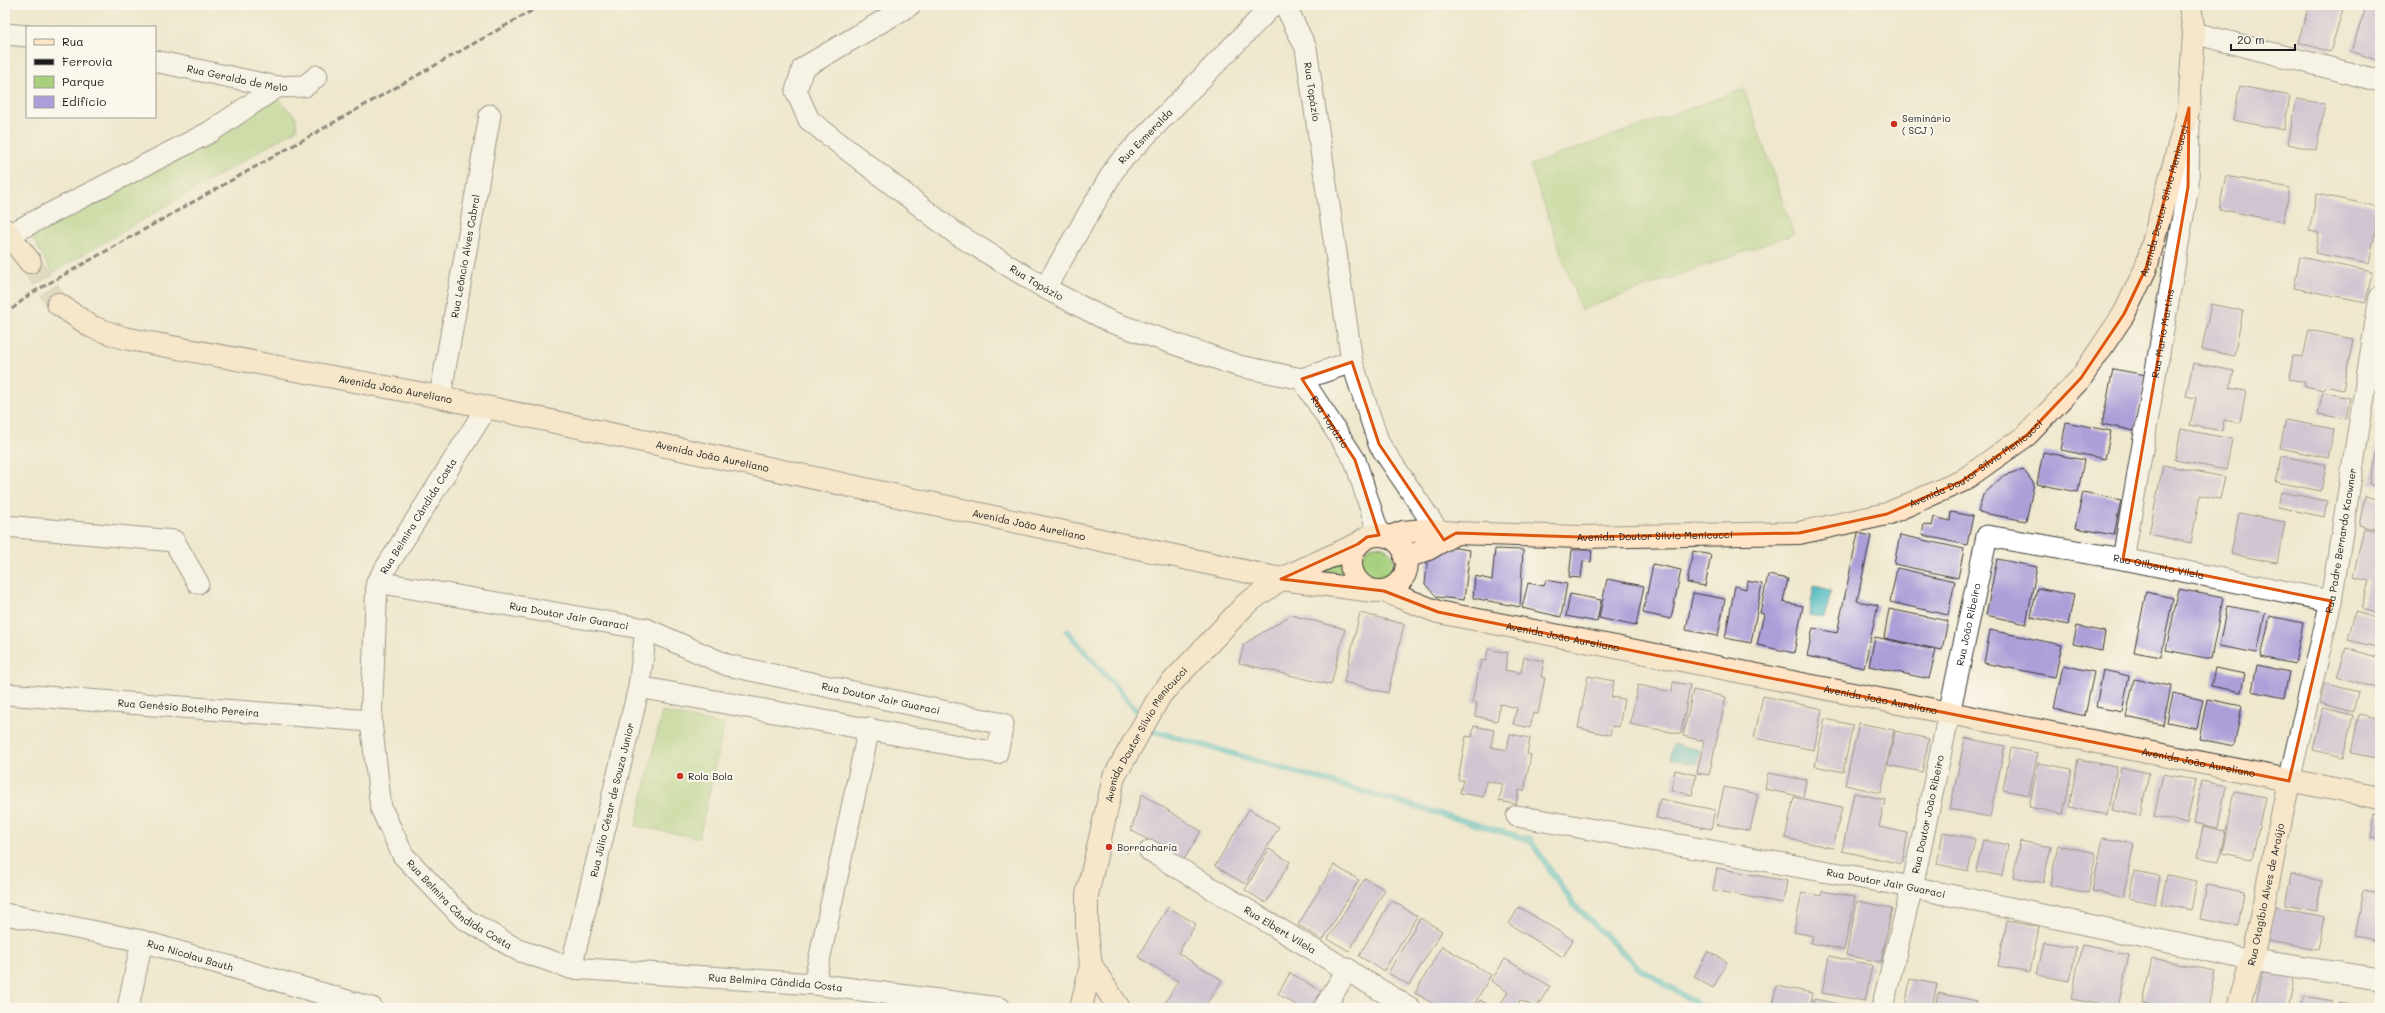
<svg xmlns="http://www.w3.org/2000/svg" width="2385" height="1013" font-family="Mali,sans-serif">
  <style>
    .green { fill: #a6cf7b; stroke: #61764c }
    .water { fill: #4ab9c0; stroke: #336a6e }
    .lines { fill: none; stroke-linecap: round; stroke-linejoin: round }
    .stream { stroke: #4ab9c0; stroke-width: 6 }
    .building { fill: #ac9ed8 }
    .secondary-tunnel { stroke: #cfc9b2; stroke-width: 22; stroke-dasharray: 22 11; stroke-linecap: butt }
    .minor-casing { stroke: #3c3b37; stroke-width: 23 }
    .secondary-casing { stroke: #3c3b37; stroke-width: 24 }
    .path { stroke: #3c3b37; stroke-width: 2.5; stroke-dasharray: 1 3; stroke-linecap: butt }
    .minor { stroke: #fff; stroke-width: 21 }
    .secondary { stroke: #ffe4c6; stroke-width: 22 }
    .rail { stroke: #1c1c1c; stroke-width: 3; stroke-dasharray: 6 3; stroke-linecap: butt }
    .marked { fill: none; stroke: #de560d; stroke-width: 3; stroke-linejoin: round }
    .poi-dot { fill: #c8321e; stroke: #fbf7ec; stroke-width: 1.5 }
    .labels { text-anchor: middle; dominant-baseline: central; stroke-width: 4; stroke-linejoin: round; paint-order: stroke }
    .street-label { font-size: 10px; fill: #1c1c1c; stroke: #fbf7ec }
    .poi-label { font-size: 10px; fill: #1c1c1c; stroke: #fbf7ec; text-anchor: start }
  </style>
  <rect width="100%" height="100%" fill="#fbf7ec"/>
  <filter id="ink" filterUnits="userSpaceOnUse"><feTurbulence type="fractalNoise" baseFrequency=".025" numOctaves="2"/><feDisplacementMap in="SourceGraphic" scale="8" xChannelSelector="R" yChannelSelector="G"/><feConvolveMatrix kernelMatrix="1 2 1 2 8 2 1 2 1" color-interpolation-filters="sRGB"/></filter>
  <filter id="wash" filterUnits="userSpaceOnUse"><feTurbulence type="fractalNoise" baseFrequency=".012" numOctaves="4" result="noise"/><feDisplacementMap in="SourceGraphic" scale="16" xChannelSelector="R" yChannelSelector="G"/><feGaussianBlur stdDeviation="0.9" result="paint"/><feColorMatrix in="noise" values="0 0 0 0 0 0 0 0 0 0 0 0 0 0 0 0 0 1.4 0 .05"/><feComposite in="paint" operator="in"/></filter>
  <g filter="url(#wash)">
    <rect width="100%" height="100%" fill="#efe8cd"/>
    <!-- green -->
    <g class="green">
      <path d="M1744,89L1794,234L1581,310L1530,165Z"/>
      <path d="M274,96L296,117L297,129L52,273L29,231L211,145Z"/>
      <circle cx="1377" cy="563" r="17"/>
      <path d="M1344,561L1346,580L1311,573Z"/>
      <path d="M662,712L724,725L699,838L636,826Z"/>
    </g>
    <!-- water -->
    <g class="water">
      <path d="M1814,586L1831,590L1825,618L1809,615Z"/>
      <path d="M1673,744L1700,750L1697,765L1670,759Z"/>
    </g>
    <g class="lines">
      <!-- stream -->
      <g class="stream">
        <path d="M1067,631L1142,717"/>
        <path d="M1148,724L1154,731L1530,840L1574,905L1639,968L1704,1008"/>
      </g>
    </g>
    <g id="blocks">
      <!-- building -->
      <g class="building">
        <path d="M2309,5L2344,6L2330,52L2298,42Z"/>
        <path d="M2366,7L2380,12V48L2376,60L2351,51Z"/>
        <path d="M2240,86L2290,96L2284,130L2233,120Z"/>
        <path d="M2297,99L2325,104L2316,150L2288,144Z"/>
        <path d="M2226,176L2290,188L2283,222L2219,209Z"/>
        <path d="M2317,194L2380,207L2369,264L2315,253L2319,233L2309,231Z"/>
        <path d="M2300,257L2372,272L2366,302L2294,288Z"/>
        <path d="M2211,304L2243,311L2234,356L2202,349Z"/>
        <path d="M2309,330L2353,339L2343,390L2325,386L2324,390L2304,386L2305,382L2289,379L2293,356L2303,357Z"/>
        <path d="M2193,363L2234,371L2230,388L2246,391L2240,423L2224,420L2222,431L2190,425L2196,398L2186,396Z"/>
        <path d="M2113,369L2146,375L2135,431L2102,424Z"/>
        <path d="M2323,392L2350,398L2346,419L2318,414Z"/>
        <path d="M2286,420L2334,429L2328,458L2280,448Z"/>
        <path d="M2066,422L2111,431L2105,459L2061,450Z"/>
        <path d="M2181,429L2232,439L2226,470L2175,460Z"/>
        <path d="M2380,438V487L2369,484Z"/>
        <path d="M2043,452L2084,460L2078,492L2037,484Z"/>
        <path d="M2282,456L2326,465L2321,491L2276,482Z"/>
        <path d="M2163,465L2225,477L2220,499L2200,495L2191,543L2149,534Z"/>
        <path d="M2023,469L2034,484L2026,521L1978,512L1983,495L2003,476Z"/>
        <path d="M2083,492L2121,500L2114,535L2075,528Z"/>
        <path d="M2281,492L2327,501L2324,517L2278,507Z"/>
        <path d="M2365,496L2380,500V530L2359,525Z"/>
        <path d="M1951,512L1973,516L1967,545L1922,535L1924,524L1932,526L1934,517L1950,521Z"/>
        <path d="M2239,513L2285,522L2277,563L2231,554Z"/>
        <path d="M2364,528L2380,532V614L2361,609L2369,581L2353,577Z"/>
        <path d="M1858,533L1871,536L1857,601L1878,605L1864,668L1807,656L1813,628L1837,633Z"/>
        <path d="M1900,535L1964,549L1958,578L1894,564Z"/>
        <path d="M1441,546L1470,550L1464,600L1437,597L1425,584L1428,557Z"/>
        <path d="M1495,549L1523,550L1520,607L1473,598L1475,576L1492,580Z"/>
        <path d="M1572,550H1592L1591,562L1583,561L1581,578L1569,577Z"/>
        <path d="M1693,551L1711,555L1705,586L1687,583Z"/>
        <path d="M1997,559L2037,567L2026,624L1986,615Z"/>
        <path d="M1653,564L1681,570L1671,619L1643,613Z"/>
        <path d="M1897,568L1955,581L1948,615L1890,602Z"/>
        <path d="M1768,575L1788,579L1783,602L1803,606L1794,653L1757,645L1764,614L1760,613Z"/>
        <path d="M1607,579L1644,586L1636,626L1599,618Z"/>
        <path d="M1546,580L1567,584L1561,617L1522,608L1528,583L1544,586Z"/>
        <path d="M1747,581L1762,584L1751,643L1725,638L1735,586L1746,589Z"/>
        <path d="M2037,588L2074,595L2068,625L2031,617Z"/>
        <path d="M2179,589L2223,598L2211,659L2166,650Z"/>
        <path d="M2146,592L2173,598L2161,657L2134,652Z"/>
        <path d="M1693,593L1725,599L1718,636L1686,630Z"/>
        <path d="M1570,594L1601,600L1597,622L1566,616Z"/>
        <path d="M2227,606L2265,613L2257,653L2219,646Z"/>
        <path d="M1889,609L1948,621L1942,650L1884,638Z"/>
        <path d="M2355,612L2380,619V648L2348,640Z"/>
        <path d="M1360,613L1404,624L1388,693L1344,682Z"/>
        <path d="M1291,615L1345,629L1331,685L1239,663L1244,644Z"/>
        <path d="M2270,616L2303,623L2295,664L2261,657Z"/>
        <path d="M2077,626L2105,632L2102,650L2073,644Z"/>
        <path d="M1990,630L2062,645L2055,677L1984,663Z"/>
        <path d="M1875,637L1936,650L1929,679L1869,666Z"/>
        <path d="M2346,648L2380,658V678L2377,688L2337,677Z"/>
        <path d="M1488,649L1508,653L1505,670L1521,673L1524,657L1544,661L1541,677L1545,678L1538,714L1533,713L1530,728L1513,724L1517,708L1500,704L1497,721L1475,716L1477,703H1472L1481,660L1486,661Z"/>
        <path d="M2063,665L2094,672L2085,716L2054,709Z"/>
        <path d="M2257,665L2289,672L2284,698L2252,691Z"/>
        <path d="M2215,668L2245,674L2241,692L2211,686Z"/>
        <path d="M2103,670L2129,676L2122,712L2096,707Z"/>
        <path d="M1588,676L1614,681L1611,697L1624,699L1619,727L1612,726L1610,735L1578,728Z"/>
        <path d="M2134,679L2171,686L2163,725L2126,717Z"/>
        <path d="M1673,682L1690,685L1681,734L1630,724L1638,685L1672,692Z"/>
        <path d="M2325,683L2358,692L2353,712L2320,703Z"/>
        <path d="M1693,690L1726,697L1709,775L1697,773L1704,741L1683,736Z"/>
        <path d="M2173,693L2203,700L2197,728L2167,722Z"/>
        <path d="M1763,696L1822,709L1814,750L1754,738Z"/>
        <path d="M2207,699L2242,706L2234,746L2199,739Z"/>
        <path d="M2323,708L2353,715L2343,757L2313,750Z"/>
        <path d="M2359,714L2380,719V738L2376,758L2351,753Z"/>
        <path d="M1825,719L1853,725L1843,772L1815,766Z"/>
        <path d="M1859,723L1894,730L1881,793L1845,785Z"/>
        <path d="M1474,726L1494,730L1491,747L1507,750L1510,734L1530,738L1527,754L1531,755L1524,791L1519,790L1516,804L1499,801L1503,784L1486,781L1483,797L1460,793L1463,780H1458L1466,736L1472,737Z"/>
        <path d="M1895,731L1929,739L1922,772L1888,765Z"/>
        <path d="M1965,738L2005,746L1990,817L1950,809Z"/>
        <path d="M2011,748L2038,753L2029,795L2003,790Z"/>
        <path d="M2078,759L2117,767L2107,815L2069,807Z"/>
        <path d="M2038,763L2072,769L2063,814L2029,807Z"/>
        <path d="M2121,767L2149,773L2140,816L2112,810Z"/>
        <path d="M1675,770L1696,775L1692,795L1671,790Z"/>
        <path d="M1768,773L1806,780L1803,797L1765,789Z"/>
        <path d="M2163,774L2196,780L2187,823L2154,816Z"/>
        <path d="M2202,781L2226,786L2218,828L2194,823Z"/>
        <path d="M1724,787L1758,794L1750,831L1716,824Z"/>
        <path d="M2234,791L2265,797L2252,859L2222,853Z"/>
        <path d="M1854,793L1885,800L1879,827L1908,833L1902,864L1842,851Z"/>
        <path d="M1142,794L1201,831L1183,861L1131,830Z"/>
        <path d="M1794,797L1842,807L1833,848L1785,838Z"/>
        <path d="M1660,799L1715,810L1711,829L1656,818Z"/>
        <path d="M1249,809L1279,827L1245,884L1215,866Z"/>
        <path d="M2375,814L2380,815V839L2371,837Z"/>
        <path d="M2203,826L2225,831L2219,861L2197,857Z"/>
        <path d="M1943,832L1975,839L1968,871L1937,864Z"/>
        <path d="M2103,838L2134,844L2123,897L2092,891Z"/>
        <path d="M1983,840L2008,845L2002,876L1976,871Z"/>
        <path d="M2020,841L2051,847L2043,883L2013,877Z"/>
        <path d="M2058,845L2096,853L2088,893L2050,885Z"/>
        <path d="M1269,849L1290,862L1266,903L1245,890Z"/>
        <path d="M1334,865L1359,880L1323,940L1298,925Z"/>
        <path d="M1717,868L1787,881L1783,903L1713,890Z"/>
        <path d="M2134,871L2160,876L2155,904L2129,898Z"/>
        <path d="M2291,874L2322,881L2316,911L2285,905Z"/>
        <path d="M2167,875L2197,881L2191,910L2161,904Z"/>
        <path d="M1365,878L1385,890L1349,951L1328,939Z"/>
        <path d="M2207,885L2244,892L2238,926L2200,919Z"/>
        <path d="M2364,890L2380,893V941L2355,936Z"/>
        <path d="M1822,891L1855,897L1844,950L1811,943L1813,936L1794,932L1802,892L1821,896Z"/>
        <path d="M1391,900L1417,916L1384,971L1359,956Z"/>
        <path d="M1857,901L1892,908L1881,962L1846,955Z"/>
        <path d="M1168,907L1196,924L1178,953L1222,980L1204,1008H1162L1178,981L1138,957Z"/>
        <path d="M1519,907L1573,940L1563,957L1509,924Z"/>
        <path d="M2274,907L2325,917L2318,950L2267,941Z"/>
        <path d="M1420,918L1442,931L1409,985L1388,973Z"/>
        <path d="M2007,921L2039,927L2030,972L1998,966Z"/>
        <path d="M2044,942L2076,948L2070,981L2037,975Z"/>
        <path d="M2082,945L2129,954L2118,1008L2071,999Z"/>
        <path d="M1442,946L1491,975L1472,1008H1440L1415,993Z"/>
        <path d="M1708,951L1727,962L1713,988L1694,977Z"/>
        <path d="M1829,956L1872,965L1865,1001L1822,993Z"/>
        <path d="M2152,958L2215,971L2208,1008H2165L2143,1003Z"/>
        <path d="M1505,959L1550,986L1536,1008L1520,1000L1516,1008H1498L1508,992L1491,981Z"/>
        <path d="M2262,971L2294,977L2288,1008H2255Z"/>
        <path d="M1290,973L1328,995L1320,1008H1301L1278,994Z"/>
        <path d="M1910,979L1937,984L1932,1008H1905Z"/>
        <path d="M1776,986L1813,993L1810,1008H1772Z"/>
        <path d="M1938,993L1977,1001L1975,1008H1935Z"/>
        <path d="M2304,996L2332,1001L2330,1008H2301Z"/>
        <path d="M1814,999L1854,1007L1853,1008H1812Z"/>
        <path d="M1480,1000L1494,1008H1475Z"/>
        <path d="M2338,1002L2365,1007V1008H2337Z"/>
      </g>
    </g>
  </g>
  <g filter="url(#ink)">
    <use href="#blocks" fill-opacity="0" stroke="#3c3b37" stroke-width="1"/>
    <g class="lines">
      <!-- secondary-tunnel -->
      <path class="secondary-tunnel" d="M30,262L58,304"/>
      <!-- minor casing -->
      <g class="minor-casing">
        <g id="minor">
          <path id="s1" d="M910,5L803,68L796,91L809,120L955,233L1045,288L1111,322L1239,366L1302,379L1355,460L1379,535"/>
          <path id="s2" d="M1285,5L1306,48L1352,362L1379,444L1444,540"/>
          <path d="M2194,33L2380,81"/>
          <path d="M5,34L27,36"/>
          <path id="s3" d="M155,61L277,87L305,86L317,76"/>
          <path d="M10,234L210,132L277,87"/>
          <path id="s4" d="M1045,288L1117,165L1273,5"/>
          <path d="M1302,379L1352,362"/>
          <path id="s5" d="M440,397L490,115"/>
          <path id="s6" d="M487,407L377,582L371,721L381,808L403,855L463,918L518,950L571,968L814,984L1000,1008"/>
          <path d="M5,526L174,541L198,583"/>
          <path id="s7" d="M2123,559L2188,187L2189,124"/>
          <path id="s8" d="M377,582L646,629L727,665L1003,724L997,753L639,687"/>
          <path id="s9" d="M5,694L371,721"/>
          <path id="s10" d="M2289,781L2331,601L2380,297"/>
          <path id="s11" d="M1517,816L1912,887L2252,960L2380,979"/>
          <path id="s12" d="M1150,851L1410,1008"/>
          <path id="s13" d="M5,914L142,941L372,1008"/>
          <path id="s14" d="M571,968L639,687L646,629"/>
          <path d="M814,984L869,728"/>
          <path d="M128,1008L142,941"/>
          <path d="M1324,1008L1348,969"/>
          <path id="s15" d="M1882,1008L1912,887L1987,536L2123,559L2331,601"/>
        </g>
      </g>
      <!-- secondary casing -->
      <g class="secondary-casing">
        <g id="secondary">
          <path d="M5,230L30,262"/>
          <path id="s16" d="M58,304L92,327L124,338L440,397L1281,579L1373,591"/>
          <circle cx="1379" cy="563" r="28"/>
          <path id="s17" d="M1390,537L1403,532L1423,530L1456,533L1580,537L1799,533L1887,514L1962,481L2027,435L2081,378L2124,314L2146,268L2189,108L2194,33L2190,5"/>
          <path d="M1405,558L1428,549L1456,533"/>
          <path id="s18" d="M1384,591L1438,612L2380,798"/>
          <path d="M1081,1008L1091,965"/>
          <path id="s19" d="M1119,1008L1091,965L1087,932V895L1114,777L1161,694L1246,604L1281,579L1358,544"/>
          <path id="s20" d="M2238,1008L2252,960L2289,781"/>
        </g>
      </g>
      <!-- path -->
      <path class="path" d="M1120,848L1130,853"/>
      <!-- minor -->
      <use href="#minor" class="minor"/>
      <!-- secondary -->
      <use href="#secondary" class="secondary"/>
      <!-- rail -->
      <path class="rail" d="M5,315L30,294L542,5"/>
    </g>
  </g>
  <!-- marked area -->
  <path d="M0 0H2385V1013H0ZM2189,108L2188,187L2123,559L2331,601L2289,781L1438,612L1384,591L1281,579L1358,544L1367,537L1379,535L1355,460L1302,379L1352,362L1379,444L1444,540L1456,533L1580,537L1799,533L1887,514L1962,481L2027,435L2081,378L2124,314L2146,268Z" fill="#efe8cd" fill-opacity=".55" fill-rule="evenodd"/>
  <path class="marked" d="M2189,108L2188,187L2123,559L2331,601L2289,781L1438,612L1384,591L1281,579L1358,544L1367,537L1379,535L1355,460L1302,379L1352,362L1379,444L1444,540L1456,533L1580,537L1799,533L1887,514L1962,481L2027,435L2081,378L2124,314L2146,268Z"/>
  <!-- markers -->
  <g class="poi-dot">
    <circle cx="1894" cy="124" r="4"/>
    <circle cx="680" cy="776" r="4"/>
    <circle cx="1109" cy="847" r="4"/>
  </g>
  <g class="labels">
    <!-- street labels -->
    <g class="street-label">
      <text stroke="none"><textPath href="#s3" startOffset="84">Rua Geraldo de Melo</textPath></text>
      <text stroke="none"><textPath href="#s2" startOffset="92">Rua Topázio</textPath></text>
      <text stroke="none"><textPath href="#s4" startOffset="183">Rua Esmeralda</textPath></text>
      <text stroke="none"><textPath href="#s17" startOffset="938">Avenida Doutor Sílvio Menicucci</textPath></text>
      <text stroke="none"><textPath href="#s5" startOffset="143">Rua Leôncio Alves Cabral</textPath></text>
      <text stroke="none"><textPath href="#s1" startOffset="460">Rua Topázio</textPath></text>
      <text stroke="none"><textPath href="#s7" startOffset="229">Rua Mario Martins</textPath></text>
      <text stroke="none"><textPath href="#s16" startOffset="351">Avenida João Aureliano</textPath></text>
      <text stroke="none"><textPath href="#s1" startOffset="795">Rua Topázio</textPath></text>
      <text stroke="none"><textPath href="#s16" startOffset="675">Avenida João Aureliano</textPath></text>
      <text stroke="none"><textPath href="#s17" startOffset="603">Avenida Doutor Sílvio Menicucci</textPath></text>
      <text transform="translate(418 516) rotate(-58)">Rua Belmira Cândida Costa</text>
      <text stroke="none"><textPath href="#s16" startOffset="999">Avenida João Aureliano</textPath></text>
      <text stroke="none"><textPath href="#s17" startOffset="266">Avenida Doutor Sílvio Menicucci</textPath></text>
      <text stroke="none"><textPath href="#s10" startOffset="246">Rua Padre Bernardo Kaowner</textPath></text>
      <text stroke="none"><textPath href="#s15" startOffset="658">Rua Gilberto Vilela</textPath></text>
      <text stroke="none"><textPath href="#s8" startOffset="195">Rua Doutor Jair Guaraci</textPath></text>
      <text stroke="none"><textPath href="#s15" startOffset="393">Rua João Ribeiro</textPath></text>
      <text stroke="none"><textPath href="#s18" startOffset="185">Avenida João Aureliano</textPath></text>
      <text stroke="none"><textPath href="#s8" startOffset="519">Rua Doutor Jair Guaraci</textPath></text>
      <text stroke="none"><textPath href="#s18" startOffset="509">Avenida João Aureliano</textPath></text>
      <text stroke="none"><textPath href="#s9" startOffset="184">Rua Genésio Botelho Pereira</textPath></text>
      <text stroke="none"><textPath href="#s19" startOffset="295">Avenida Doutor Sílvio Menicucci</textPath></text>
      <text stroke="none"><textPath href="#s18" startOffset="833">Avenida João Aureliano</textPath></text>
      <text stroke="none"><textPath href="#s14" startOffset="173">Rua Júlio César de Souza Junior</textPath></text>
      <text stroke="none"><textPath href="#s15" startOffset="199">Rua Doutor João Ribeiro</textPath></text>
      <text stroke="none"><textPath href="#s11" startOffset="375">Rua Doutor Jair Guaraci</textPath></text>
      <text stroke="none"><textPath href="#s20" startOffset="117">Rua Otagíbio Alves de Araújo</textPath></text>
      <text stroke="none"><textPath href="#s6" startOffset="561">Rua Belmira Cândida Costa</textPath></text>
      <text stroke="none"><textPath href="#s12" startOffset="152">Rua Elbert Vilela</textPath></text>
      <text stroke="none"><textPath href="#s13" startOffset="190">Rua Nicolau Bauth</textPath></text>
      <text stroke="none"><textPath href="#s6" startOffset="897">Rua Belmira Cândida Costa</textPath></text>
    </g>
    <!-- poi labels -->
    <g class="poi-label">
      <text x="1902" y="118">Seminário<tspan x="1902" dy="12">( SCJ )</tspan></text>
      <text x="688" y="776">Rola Bola</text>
      <text x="1117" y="847">Borracharia</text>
    </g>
  </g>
  <!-- margin -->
  <rect width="2385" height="1013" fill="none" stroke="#fbf7ec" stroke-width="20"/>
  <!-- legend -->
  <rect x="26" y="26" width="130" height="92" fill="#fbf7ec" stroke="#a29f99"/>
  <rect x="34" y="39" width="20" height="6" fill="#ffe4c6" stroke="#a29f99"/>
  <text x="62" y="46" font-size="12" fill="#1c1c1c">Rua</text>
  <rect x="34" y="59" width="20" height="6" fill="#1c1c1c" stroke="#a29f99"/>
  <text x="62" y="66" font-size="12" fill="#1c1c1c">Ferrovia</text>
  <rect x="34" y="76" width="20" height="12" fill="#a6cf7b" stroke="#a29f99"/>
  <text x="62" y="86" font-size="12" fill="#1c1c1c">Parque</text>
  <rect x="34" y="96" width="20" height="12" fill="#ac9ed8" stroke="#a29f99"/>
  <text x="62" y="106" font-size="12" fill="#1c1c1c">Edifício</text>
  <!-- scale -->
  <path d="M2231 44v6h64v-6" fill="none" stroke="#1c1c1c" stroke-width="2"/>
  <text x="2237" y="44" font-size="12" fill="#1c1c1c" stroke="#fbf7ec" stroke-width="3" paint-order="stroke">20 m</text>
</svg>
